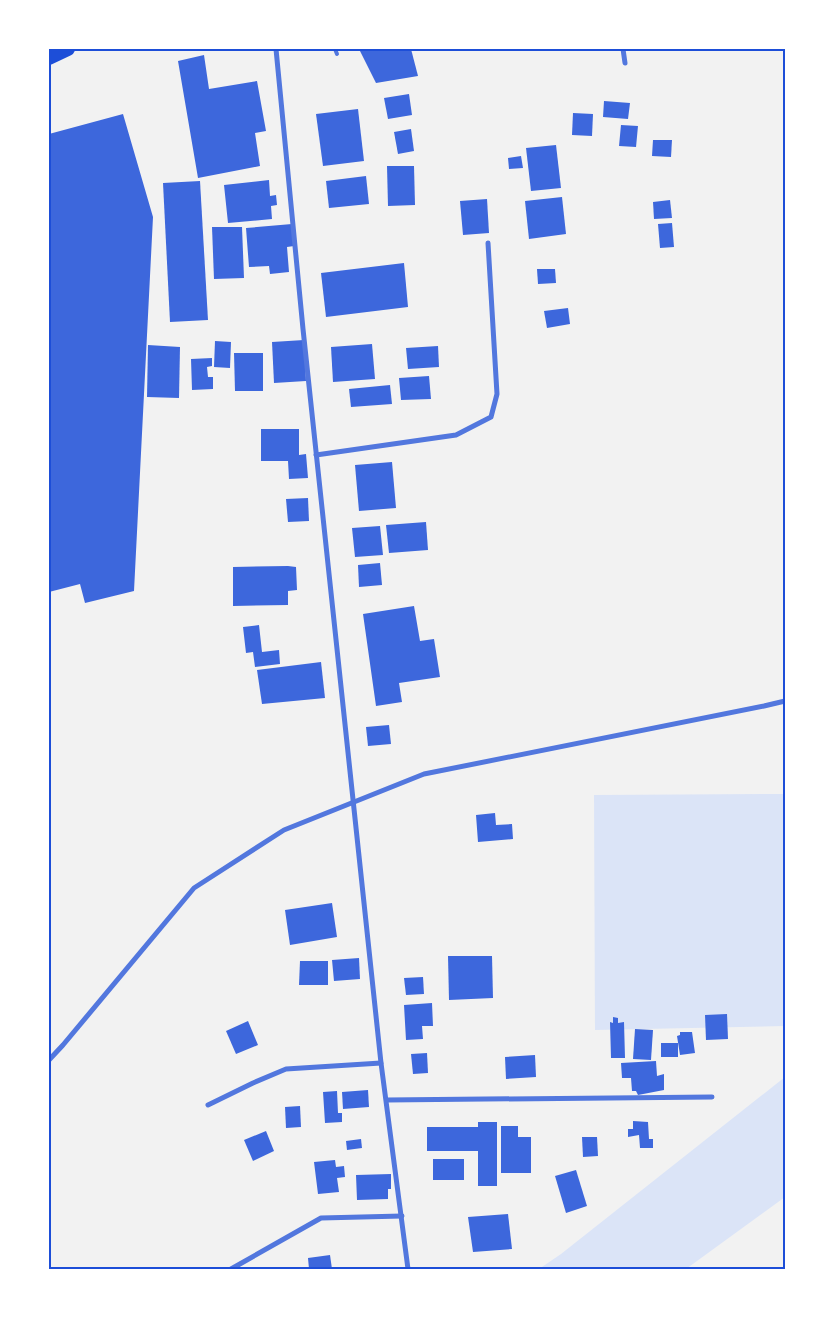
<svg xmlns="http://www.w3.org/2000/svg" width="834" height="1318" font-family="Jost,sans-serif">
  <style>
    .green { fill: #dbe4f7 }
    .building { fill: #3d67dc }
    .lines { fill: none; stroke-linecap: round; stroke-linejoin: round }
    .service { stroke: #5277de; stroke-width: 4 }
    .minor { stroke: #5277de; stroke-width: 5 }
    .trunk { stroke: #1d4ed8; stroke-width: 14 }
    .neatline { fill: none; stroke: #1d4ed8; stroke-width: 2 }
  </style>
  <rect width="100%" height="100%" fill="#f2f2f2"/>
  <!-- green -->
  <g class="green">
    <path d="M785,794V1026L595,1030L594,795Z"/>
    <path d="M785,1077V1197L686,1269H539L561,1254Z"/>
  </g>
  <!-- building -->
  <g class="building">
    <path d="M359,49H411L418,76L376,83Z"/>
    <path d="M204,55L209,89L257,81L266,131L255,133L260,166L198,178L178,61Z"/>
    <path d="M409,94L412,115L388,119L384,98Z"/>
    <path d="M604,101L630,103L628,119L603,117Z"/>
    <path d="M358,109L364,161L323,166L316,114Z"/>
    <path d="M573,113L593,114L592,136L572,135Z"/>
    <path d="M123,114L153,217L134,591L85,603L80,584L49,592V134Z"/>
    <path d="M621,125L638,126L636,147L619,146Z"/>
    <path d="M411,129L414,151L398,154L394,132Z"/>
    <path d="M653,140H672L671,157L652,156Z"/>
    <path d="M556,145L561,188L531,191L526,148Z"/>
    <path d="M521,156L523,168L509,169L508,158Z"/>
    <path d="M387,166H414L415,205L388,206Z"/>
    <path d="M366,176L369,204L329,208L326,181Z"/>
    <path d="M269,180L270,196L276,195L277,205L271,206L272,219L228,223L224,185Z"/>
    <path d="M200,181L208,320L170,322L163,183Z"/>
    <path d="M562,197L566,234L529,239L525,201Z"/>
    <path d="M487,199L489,233L463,235L460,201Z"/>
    <path d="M670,200L672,218L654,219L653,202Z"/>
    <path d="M672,223L674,247L660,248L658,224Z"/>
    <path d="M292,224L294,246L287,247L289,272L270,274L269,266L249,267L246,228Z"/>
    <path d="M212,227H242L244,278L214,279Z"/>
    <path d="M404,263L408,307L326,317L321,273Z"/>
    <path d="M537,269H555L556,283L538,284Z"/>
    <path d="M568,308L570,324L547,328L544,311Z"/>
    <path d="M304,340L306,381L274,383L272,342Z"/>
    <path d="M215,341L231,342L230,368L214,367Z"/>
    <path d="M372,344L375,379L333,382L331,347Z"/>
    <path d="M148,345L180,347L179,398L147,397Z"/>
    <path d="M438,346L439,367L408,369L406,348Z"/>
    <path d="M234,353H263V391H235Z"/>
    <path d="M212,358V366L207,367L208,377H213V389L192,390L191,359Z"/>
    <path d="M429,376L431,399L401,400L399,378Z"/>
    <path d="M390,385L392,404L351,407L349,389Z"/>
    <path d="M261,429H299V455L306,454L308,478L289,479L288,461H261Z"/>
    <path d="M392,462L396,508L359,511L355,465Z"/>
    <path d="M308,498L309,521L288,522L286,499Z"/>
    <path d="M426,522L428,550L389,553L386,525Z"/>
    <path d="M380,526L383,555L355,557L352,528Z"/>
    <path d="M380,563L382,585L359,587L358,565Z"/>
    <path d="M288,566L296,567L297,590L288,591V605L233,606V567Z"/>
    <path d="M414,606L420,641L434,639L440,677L399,683L402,702L376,706L363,614Z"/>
    <path d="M259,625L262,652L279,650L280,664L255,667L253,652L246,653L243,627Z"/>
    <path d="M321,662L325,698L262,704L257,670Z"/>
    <path d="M389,725L391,744L368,746L366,727Z"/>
    <path d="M495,813L496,825L512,824L513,839L478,842L476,815Z"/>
    <path d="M332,903L337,937L290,945L285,910Z"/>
    <path d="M448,956H492L493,998L449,1000Z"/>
    <path d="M359,958L360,979L334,981L332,960Z"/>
    <path d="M300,961H328V985H299Z"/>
    <path d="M423,977L424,994L406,995L404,978Z"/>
    <path d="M432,1003L433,1026H422L423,1039L406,1040L404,1005Z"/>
    <path d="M727,1014L728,1039L706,1040L705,1015Z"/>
    <path d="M613,1017L618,1018V1023L624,1022L625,1058H611L610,1022L613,1023Z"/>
    <path d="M248,1021L258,1045L236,1054L226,1031Z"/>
    <path d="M635,1029L653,1030L651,1060L633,1059Z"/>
    <path d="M680,1032H692L695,1053L680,1055L677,1036L680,1035Z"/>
    <rect x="661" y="1043" width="17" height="14"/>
    <path d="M427,1053L428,1073L413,1074L411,1054Z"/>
    <path d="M535,1055L536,1077L506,1079L505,1057Z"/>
    <path d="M656,1061L657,1076L664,1074V1090L638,1095L636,1091H632L631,1078H622L621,1063Z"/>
    <path d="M368,1090L369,1107L343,1109L342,1092Z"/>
    <path d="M337,1091L338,1113H342V1122L325,1123L323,1092Z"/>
    <path d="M300,1106L301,1127L286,1128L285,1107Z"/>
    <path d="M633,1121L648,1122L649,1139H653V1148H640L639,1135L628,1137V1129H633Z"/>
    <path d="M478,1122H497V1186H478V1151H427V1127H478Z"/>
    <path d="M501,1126H518V1137H531V1173H501Z"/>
    <path d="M266,1131L274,1151L253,1161L244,1140Z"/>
    <path d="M582,1137H597L598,1156L583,1157Z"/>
    <path d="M361,1139L362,1148L347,1150L346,1141Z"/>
    <rect x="433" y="1159" width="31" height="21"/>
    <path d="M335,1160L336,1167L344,1166L345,1177L337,1178L339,1192L318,1194L314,1162Z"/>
    <path d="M576,1170L587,1206L566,1213L555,1176Z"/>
    <path d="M391,1174V1189H388V1199L357,1200L356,1175Z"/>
    <path d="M508,1214L512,1249L473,1252L468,1217Z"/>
    <path d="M330,1255L332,1269H309L308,1258Z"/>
  </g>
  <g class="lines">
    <!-- service -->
    <path class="service" d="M335,49L337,54"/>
    <!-- minor -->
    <g class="minor">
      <path d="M276,49L303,329L381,1063L408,1269"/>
      <path d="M623,49L625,63"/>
      <path d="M316,455L456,435L491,417L497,394L488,243"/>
      <path d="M49,1060L63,1045L194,888L284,830L424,774L764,706L785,701"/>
      <path d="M387,1100L712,1097"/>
      <path d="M208,1105L253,1083L286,1069L381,1063"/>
      <path d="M231,1269L321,1218L402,1216"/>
    </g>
    <!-- trunk -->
    <path class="trunk" d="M49,58L68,49"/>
  </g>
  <!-- border -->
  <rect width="834" height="1318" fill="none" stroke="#ffffff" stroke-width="100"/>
  <rect x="50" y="50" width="734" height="1218" class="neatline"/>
</svg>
